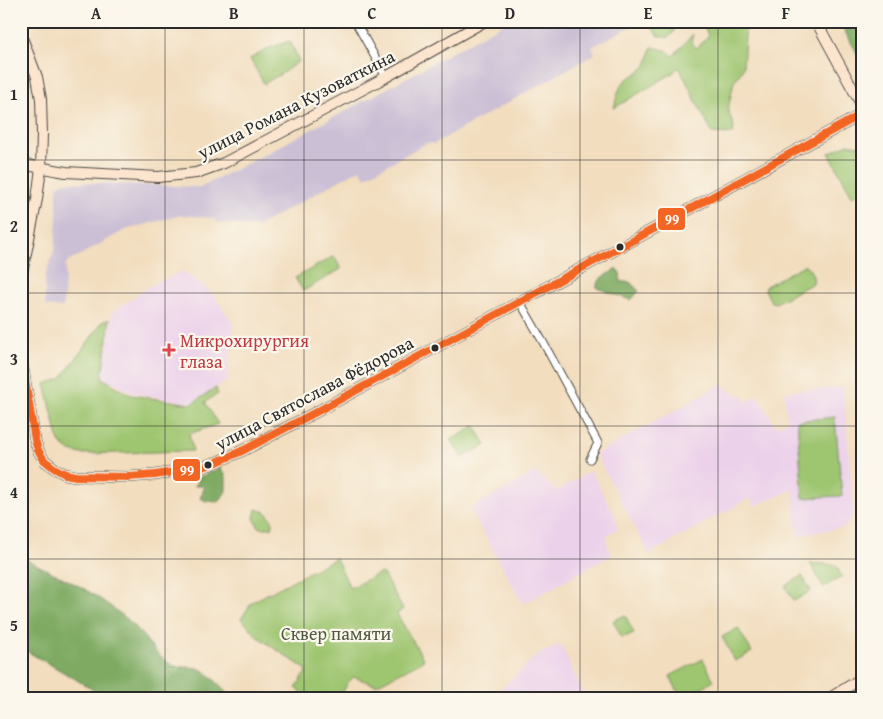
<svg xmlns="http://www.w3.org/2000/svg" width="883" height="719" font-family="'Gentium Book Plus',serif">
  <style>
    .built { fill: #ecd1ea }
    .industrial { fill: #cbbfd5 }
    .green { fill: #9ec56f; stroke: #64784d }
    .forest { fill: #7eaa62; stroke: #546a46 }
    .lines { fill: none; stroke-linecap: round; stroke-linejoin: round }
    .street-casing { stroke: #494641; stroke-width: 9 }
    .secondary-casing { stroke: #494641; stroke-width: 12 }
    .street { stroke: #fff; stroke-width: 7 }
    .secondary { stroke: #fce5cf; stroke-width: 10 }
    .bus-1-casing { stroke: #fbf7ec; stroke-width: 11 }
    .bus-1 { stroke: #f26522; stroke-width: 8 }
    .grid { fill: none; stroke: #2b2b2b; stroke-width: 1; stroke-opacity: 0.55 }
    .bus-dot { fill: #2b2b2b; stroke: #fbf7ec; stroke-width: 2 }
    .health-dot { fill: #e0444e; stroke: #fbf7ec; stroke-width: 2 }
    .labels { text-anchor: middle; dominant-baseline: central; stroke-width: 4.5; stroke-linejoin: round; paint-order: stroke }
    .street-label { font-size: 18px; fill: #2b2b2b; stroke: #fbf7ec }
    .health-label { font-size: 18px; fill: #be3a42; stroke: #fbf7ec; text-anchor: start }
    .park-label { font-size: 18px; fill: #4e593f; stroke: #fbf7ec }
    .line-badge { stroke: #fbf7ec; stroke-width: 2 }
    .badge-label { font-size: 14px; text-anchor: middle; font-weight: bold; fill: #fff }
    .neatline { fill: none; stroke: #2b2b2b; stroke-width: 2 }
    .grid-label { font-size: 16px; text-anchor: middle; font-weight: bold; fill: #2b2b2b }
  </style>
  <rect width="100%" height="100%" fill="#fbf7ec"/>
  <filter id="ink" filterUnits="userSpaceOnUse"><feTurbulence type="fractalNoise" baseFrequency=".02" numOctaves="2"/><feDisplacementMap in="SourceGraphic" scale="10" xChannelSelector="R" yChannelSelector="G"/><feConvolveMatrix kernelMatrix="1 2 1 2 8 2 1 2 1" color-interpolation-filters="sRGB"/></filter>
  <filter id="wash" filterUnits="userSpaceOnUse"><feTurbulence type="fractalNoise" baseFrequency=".0096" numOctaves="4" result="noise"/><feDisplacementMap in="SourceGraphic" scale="20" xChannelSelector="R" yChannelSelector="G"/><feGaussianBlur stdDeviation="1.12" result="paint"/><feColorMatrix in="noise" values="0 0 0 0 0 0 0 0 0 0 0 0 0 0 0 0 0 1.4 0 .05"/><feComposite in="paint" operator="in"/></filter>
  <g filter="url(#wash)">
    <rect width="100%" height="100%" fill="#f2ddbe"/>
    <!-- built -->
    <g class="built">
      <path d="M183,271L212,293L234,324L227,381L191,403L132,393L103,377L112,315L111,313L153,284Z"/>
      <path d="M721,385L738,395H743L746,402L758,396L775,426L787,422L784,392L843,387L854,512L846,527L797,536L793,490L776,497L775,496L755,507L750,498L649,554L596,454Z"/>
      <path d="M591,471L616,518L615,522L619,528L607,535V543L609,547L608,548L612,555L523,604L470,509L536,472L556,491Z"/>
      <path d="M560,644L586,698H491L536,656Z"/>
    </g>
    <!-- industrial -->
    <path class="industrial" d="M508,21H641L592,47L595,54L434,144L427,143L365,177L360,169L256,227L218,223L213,218L181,215L125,230L66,263L63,308L45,306V276L55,248L57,215V186L65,182L201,187L258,158L397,83Z"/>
    <!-- green -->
    <g class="green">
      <path d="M663,21H675L673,25L674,32L668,38L658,36L653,29L657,23Z"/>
      <path d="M703,21H746L743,68L739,75L734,82L728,109L734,127L733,134L712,133L679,67L673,73L614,108C617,97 618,86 627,79C634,75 641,72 646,65C649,61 650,52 652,47L666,50L673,56L693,34L691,43L697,48L708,36Z"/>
      <path d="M290,41L299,61L284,72L264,84L250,59L269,48Z"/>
      <path d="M848,144L861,146L862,147V191L852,196L829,153Z"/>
      <path d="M334,256L341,269L303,291L295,278Z"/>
      <path d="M804,265C810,267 815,277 813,283L776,303L771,302L765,290L766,286Z"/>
      <path d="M110,319L102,378L131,395L191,404L216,388L218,394L205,402L218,424L189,434L193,451L81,454L70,451L59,442L45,384L61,379L103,321Z"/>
      <path d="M835,417L842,496L803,498L797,421Z"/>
      <path d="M475,426L486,445L462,458L451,440Z"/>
      <path d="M256,509L266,512L273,522L272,528H259L254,518Z"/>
      <path d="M336,558L350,588L380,573L383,574L403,609L397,614L424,660L376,685L354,677C346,682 345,692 338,698H310L296,688L307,670L255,635L254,632L241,619L252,602Z"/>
      <path d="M810,563L836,565L842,577L823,587Z"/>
      <path d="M802,576L811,591L794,601L785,586Z"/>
      <path d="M625,615L634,633L622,638L613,621Z"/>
      <path d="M738,628L752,652L735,661L722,637Z"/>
      <path d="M703,659L714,681L681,698L670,676Z"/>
    </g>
    <!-- forest -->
    <g class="forest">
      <path d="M839,21L862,22V59L857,53Z"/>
      <path d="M617,269L620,273L621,282H630L639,291L631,300L597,288V284L602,277Z"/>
      <path d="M220,468L226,476V491L219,502L206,501L200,498L205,486H195L200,477Z"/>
      <path d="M21,557C43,568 65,578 86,590C101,599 116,610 129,621C145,634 154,656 172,665C182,669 193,665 202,670C215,677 222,690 234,698H106L72,677L21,648Z"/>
    </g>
  </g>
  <g filter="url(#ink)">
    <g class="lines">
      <!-- street casing -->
      <g class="street-casing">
        <g id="street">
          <path d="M355,21L386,77"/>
          <path d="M520,302L543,342L598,443L590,459"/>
        </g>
      </g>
      <!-- secondary casing -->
      <g class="secondary-casing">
        <g id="secondary">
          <path d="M816,21L862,106"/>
          <path d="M21,35L37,77L41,99L42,134L41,168L37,199L21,278"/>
          <path d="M21,164L66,172L158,177L196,173L224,163L386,77L485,21"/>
          <path d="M21,356L35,440L38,450L44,460L54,468L65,474L76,476L128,477L155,475L200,468L217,462L244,450L335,402L661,225L862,114"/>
          <path d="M830,698L862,678"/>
        </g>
      </g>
      <!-- street -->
      <use href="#street" class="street"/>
      <!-- secondary -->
      <use href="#secondary" class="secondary"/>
      <!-- bus-1 casing -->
      <g class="bus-1-casing">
        <path id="bus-1" d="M21,356L35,440L38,450L44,460L54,468L65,474L76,476L128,477L155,475L200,468L217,462L244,450L335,402L661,225L862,114"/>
      </g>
      <!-- bus-1 -->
      <use href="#bus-1" class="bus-1"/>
    </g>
  </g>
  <!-- grid -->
  <path class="grid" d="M165,21V698M304,21V698M442,21V698M580,21V698M718,21V698M21,160H862M21,293H862M21,426H862M21,559H862"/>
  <!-- markers -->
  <g class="bus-dot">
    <circle cx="620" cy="247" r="4.5"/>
    <circle cx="435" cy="348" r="4.5"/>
    <circle cx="208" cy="465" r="4.5"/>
  </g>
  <path class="health-dot" d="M166.5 342.5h5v5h5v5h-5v5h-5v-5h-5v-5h5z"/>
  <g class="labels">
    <!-- street labels -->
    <g class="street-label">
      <text transform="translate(296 104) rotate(-27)">улица Романа Кузоваткина</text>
      <text transform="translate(314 393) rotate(-28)">улица Святослава Фёдорова</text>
    </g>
    <!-- health labels -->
    <g class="health-label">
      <text x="180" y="340">Микрохирургия<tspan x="180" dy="21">глаза</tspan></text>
    </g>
    <!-- park labels -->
    <g class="park-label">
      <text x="336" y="633">Сквер памяти</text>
    </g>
  </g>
  <g class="line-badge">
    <rect x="657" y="207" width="29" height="24" rx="5" fill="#f26522"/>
    <rect x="172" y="458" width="29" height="24" rx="5" fill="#f26522"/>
  </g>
  <g class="badge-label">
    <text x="672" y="224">99</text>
    <text x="187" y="475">99</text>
  </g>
  <!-- margin -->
  <rect width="883" height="719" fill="none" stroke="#fbf7ec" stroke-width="55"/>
  <rect x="28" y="28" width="828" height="664" class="neatline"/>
  <g class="grid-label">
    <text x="96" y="19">A</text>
    <text x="234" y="19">B</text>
    <text x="372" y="19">C</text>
    <text x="510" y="19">D</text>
    <text x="648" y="19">E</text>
    <text x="786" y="19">F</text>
    <text x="14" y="100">1</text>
    <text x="14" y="232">2</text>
    <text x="14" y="365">3</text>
    <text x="14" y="498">4</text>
    <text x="14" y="631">5</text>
  </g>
</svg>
